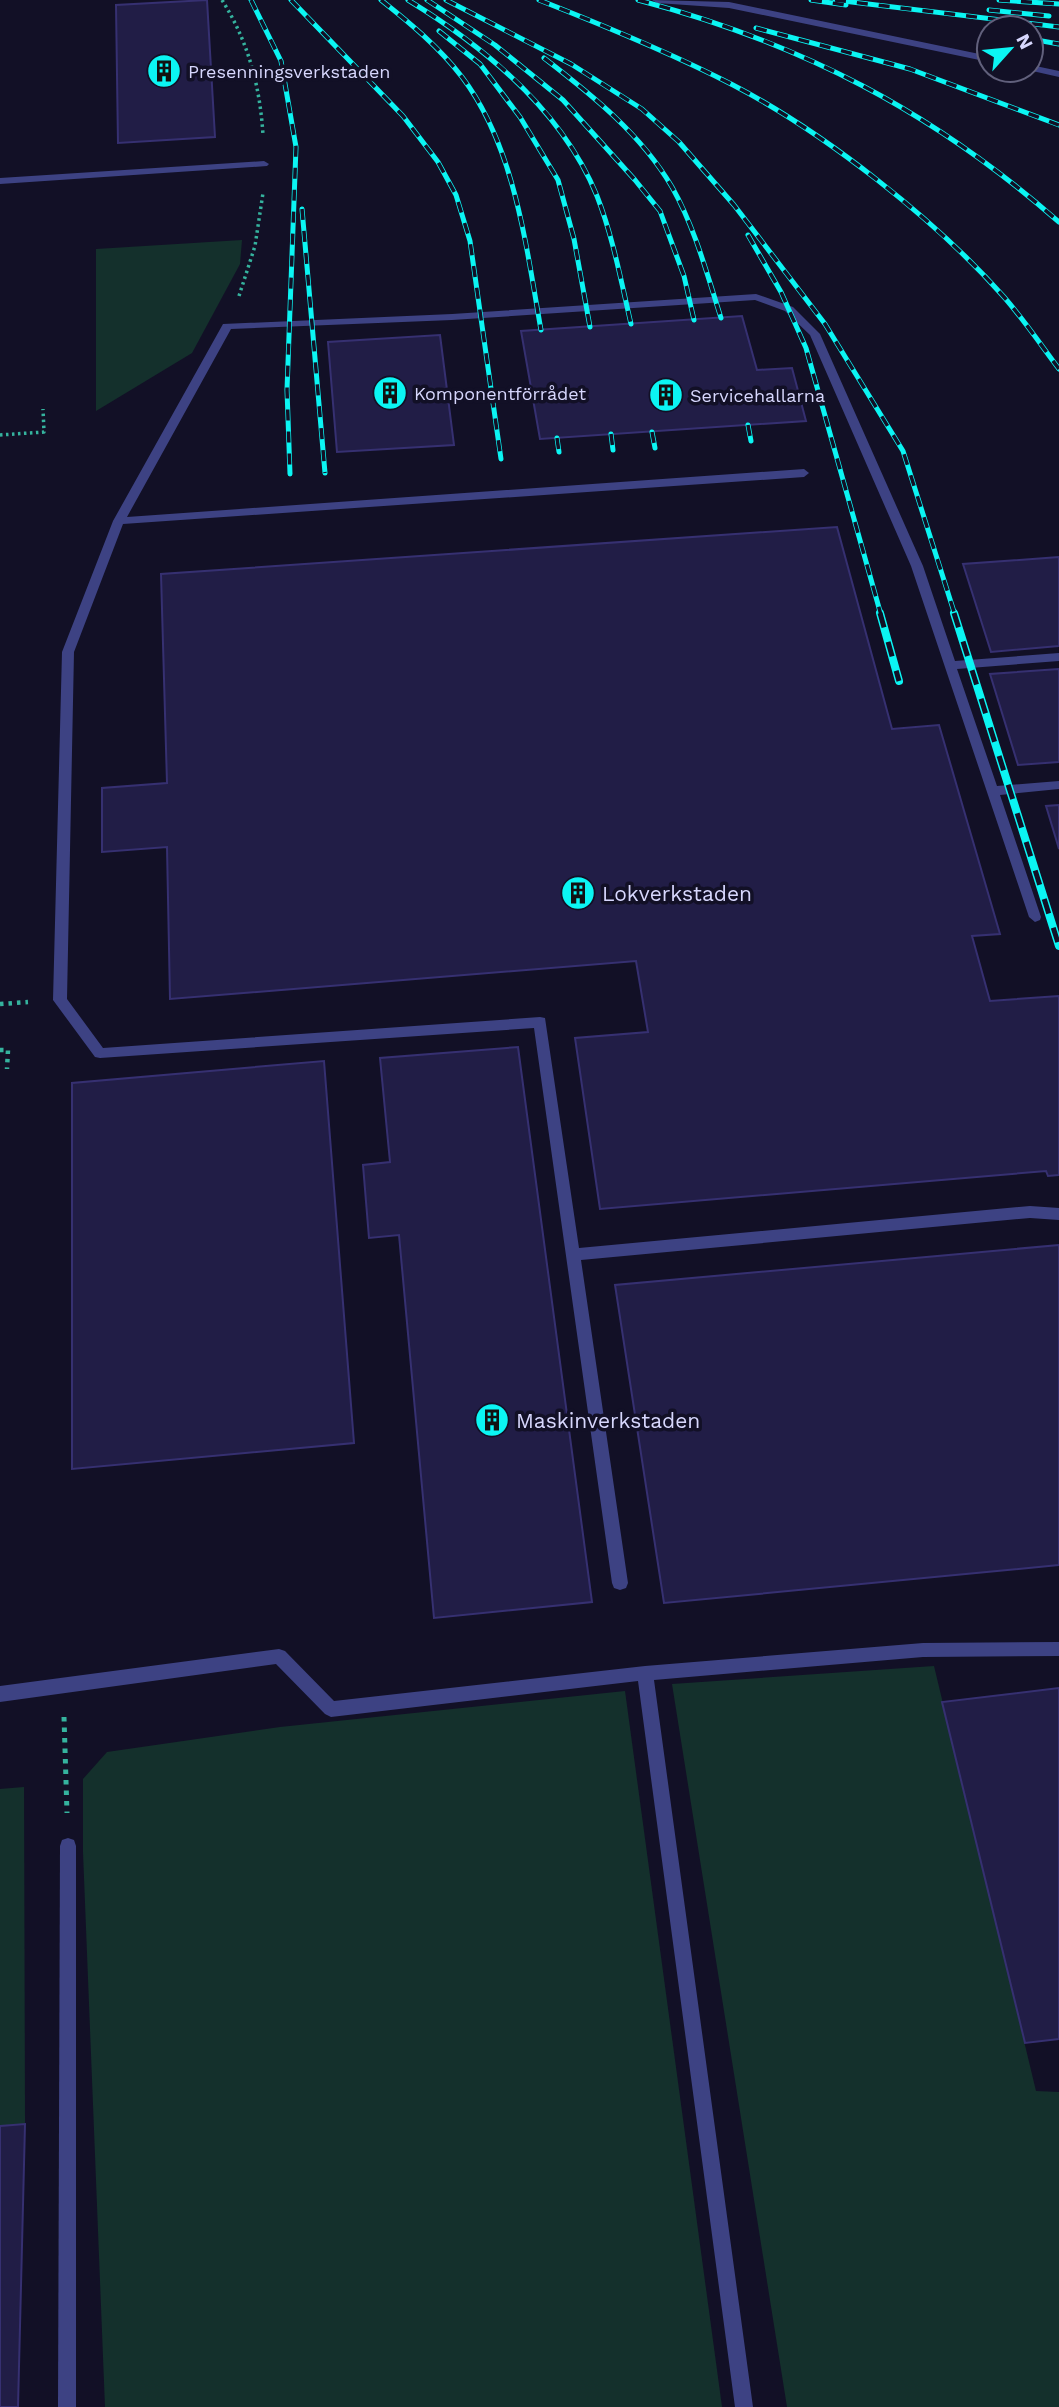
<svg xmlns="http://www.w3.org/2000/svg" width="1059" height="2407" font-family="'Work Sans',sans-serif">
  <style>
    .green { fill: #14302c }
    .building { fill: #211d46; stroke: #363071; stroke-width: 2 }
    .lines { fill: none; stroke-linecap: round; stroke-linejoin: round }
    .path-far2 { stroke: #35b39e; stroke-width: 3.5; stroke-dasharray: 2.5 3.5; stroke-linecap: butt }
    .path-far1 { stroke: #35b39e; stroke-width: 4.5; stroke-dasharray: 3.5 5; stroke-linecap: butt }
    .path { stroke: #35b39e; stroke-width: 5; stroke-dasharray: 4.5 6; stroke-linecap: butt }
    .lane { fill: #3d4283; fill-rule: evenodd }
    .rail-far1-casing { stroke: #0bf5f3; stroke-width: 5 }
    .rail-casing { stroke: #0bf5f3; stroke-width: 8 }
    .rail-far1 { stroke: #121026; stroke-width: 3.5; stroke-dasharray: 11; stroke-linecap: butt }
    .rail { stroke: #121026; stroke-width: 5; stroke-dasharray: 15; stroke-linecap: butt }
    .labels { text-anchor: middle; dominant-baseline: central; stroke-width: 7; stroke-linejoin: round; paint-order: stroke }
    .far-poi-label { font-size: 18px; fill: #d7d7fd; stroke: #121026; text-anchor: start }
    .poi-label { font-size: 21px; fill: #d7d7fd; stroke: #121026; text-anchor: start }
  </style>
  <rect width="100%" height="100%" fill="#121026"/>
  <!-- green -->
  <g class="green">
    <path d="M242,240L240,264L192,353L96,411V249Z"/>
    <path d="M934,1666L1036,2091L1059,2092V2407H787L672,1684Z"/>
    <path d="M625,1691L722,2407H105L83,1852V1779L107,1752L280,1727Z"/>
    <path d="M24,1787L25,2124L0,2126V1789Z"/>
  </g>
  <!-- building -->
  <g class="building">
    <path d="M207,0L215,137L118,143L116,5Z"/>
    <path d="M742,316L757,370L792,368L806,421L540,439L521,331Z"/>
    <path d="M440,335L454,445L337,452L328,342Z"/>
    <path d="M837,527L892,729L939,725L1000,934L972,936L990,1001L1059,996V1175L1048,1176L1046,1171L600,1209L575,1038L648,1032L636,961L170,999L167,847L102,852V788L167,783L161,574Z"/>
    <path d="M1059,557V646L991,652L963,564Z"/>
    <path d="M1059,669V762L1018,765L990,674Z"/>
    <path d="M1059,805V849L1046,806Z"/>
    <path d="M518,1047L592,1602L434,1618L399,1235L369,1238L363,1165L390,1162L380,1058Z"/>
    <path d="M324,1061L354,1443L72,1469V1083Z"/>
    <path d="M1059,1245V1565L664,1603L615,1285Z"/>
    <path d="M1059,1688V2039L1025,2043L942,1702Z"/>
    <path d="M25,2124L18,2407H0V2126Z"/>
  </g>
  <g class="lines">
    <!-- path-far2 -->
    <g class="path-far2">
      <path d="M222,0C248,41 260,86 263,135"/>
      <path d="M239,296L255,246L263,193"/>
      <path d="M0,435L44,432L43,409"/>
    </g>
    <!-- path-far1 -->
    <g class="path-far1">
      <path d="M0,1004L28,1002"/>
      <path d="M0,1050H8L7,1069"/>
    </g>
    <!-- path -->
    <path class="path" d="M64,1717L67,1813"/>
    <!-- lane -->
    <g class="lane">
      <path d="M652,0L729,2L989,56V62L729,8L657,3Z"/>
      <path d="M1031,65L1059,71V77L1028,70H1031Z"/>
      <path d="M264,161L269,164L267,166L0,184V178Z"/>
      <path d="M756,294L793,307L820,334L923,566L955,661L1059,653V661L957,669L997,786L1059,781V789L1000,795L1041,917L1040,920L1035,922L1029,917L911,566L810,335L785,311L755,300L452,320L231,329L127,517L804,469L809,473L804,477L123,524L74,652L67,999L103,1048L540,1017L545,1018L579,1248L1030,1206L1059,1208V1220L1030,1218L581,1260L628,1583L626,1588L620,1590L614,1588L612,1583L534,1028L100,1058L95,1057L53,1000L62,652L113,521L223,324L452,314Z"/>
      <path d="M1059,1642V1656L923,1657L654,1680L753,2407H735L638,1681L331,1717L325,1714L276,1664L0,1702V1686L279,1649L285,1651L334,1701L645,1666L923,1643Z"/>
      <path d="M68,1838L74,1840L76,1846V2407H58L60,1846L62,1840Z"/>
    </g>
    <!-- rail-far1 casing -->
    <g class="rail-far1-casing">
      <g id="rail-far1">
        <path d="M251,0L281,61L296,147L287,390L290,474"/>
        <path d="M291,0L403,116L438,162L456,195L470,241L501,459"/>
        <path d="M381,0C410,23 439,47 462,77C515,147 526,246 541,330"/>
        <path d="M408,0C485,47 562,110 597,196C613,237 621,281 631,324"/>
        <path d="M427,0L495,45L563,100L635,180L660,211L684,276L694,320"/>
        <path d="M446,0L571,64L642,109L679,142L734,205L825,324L903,451L955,615"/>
        <path d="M539,0C605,26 671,53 733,85C825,133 936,220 1004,297C1024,320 1041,345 1059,369"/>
        <path d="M638,0C801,43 932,111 1059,222"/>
        <path d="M811,0L846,5"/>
        <path d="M835,0L1059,27"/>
        <path d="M999,0L1059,4"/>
        <path d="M989,10L1049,16"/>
        <path d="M756,28L910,69L1059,125"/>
        <path d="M439,31L480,64L520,117L558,180L574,239L590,327"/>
        <path d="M1031,39L1059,44"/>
        <path d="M544,58C592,95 641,134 672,187C695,228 707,274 721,318"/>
        <path d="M302,209L325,473"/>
        <path d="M748,235L781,292L806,348L881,615"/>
        <path d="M748,425L751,441"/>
        <path d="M652,432L655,448"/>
        <path d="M611,434L613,450"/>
        <path d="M557,438L559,452"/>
      </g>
    </g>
    <!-- rail casing -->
    <g class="rail-casing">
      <g id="rail">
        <path d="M880,613L899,681"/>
        <path d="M954,613L1059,946"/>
      </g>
    </g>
    <!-- rail-far1 -->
    <use href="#rail-far1" class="rail-far1"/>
    <!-- rail -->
    <use href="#rail" class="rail"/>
  </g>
  <!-- icons -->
  <defs>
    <g id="building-disc" transform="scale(1.75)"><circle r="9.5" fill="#0bf5f3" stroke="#121026"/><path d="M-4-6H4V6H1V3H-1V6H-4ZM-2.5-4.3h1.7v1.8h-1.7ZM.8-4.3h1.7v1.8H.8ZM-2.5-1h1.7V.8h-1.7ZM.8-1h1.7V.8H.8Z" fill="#111"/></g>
  </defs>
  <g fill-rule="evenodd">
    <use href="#building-disc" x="164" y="71"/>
    <use href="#building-disc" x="390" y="393"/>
    <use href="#building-disc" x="666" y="395"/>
    <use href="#building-disc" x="578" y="893"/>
    <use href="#building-disc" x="492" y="1420"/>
  </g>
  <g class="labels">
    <!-- far-poi labels -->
    <g class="far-poi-label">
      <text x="188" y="71">Presenningsverkstaden</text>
      <text x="414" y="393">Komponentförrådet</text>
      <text x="690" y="395">Servicehallarna</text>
    </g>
    <!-- poi labels -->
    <g class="poi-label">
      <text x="602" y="893">Lokverkstaden</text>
      <text x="516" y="1420">Maskinverkstaden</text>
    </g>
  </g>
  <!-- north arrow -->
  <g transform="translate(1010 49) rotate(63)"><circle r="33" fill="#121026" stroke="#61607c" stroke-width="2"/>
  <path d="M0-5L12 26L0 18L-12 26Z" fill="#0bf5f3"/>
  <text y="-10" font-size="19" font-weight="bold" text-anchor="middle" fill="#d7d7fd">N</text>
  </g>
</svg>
